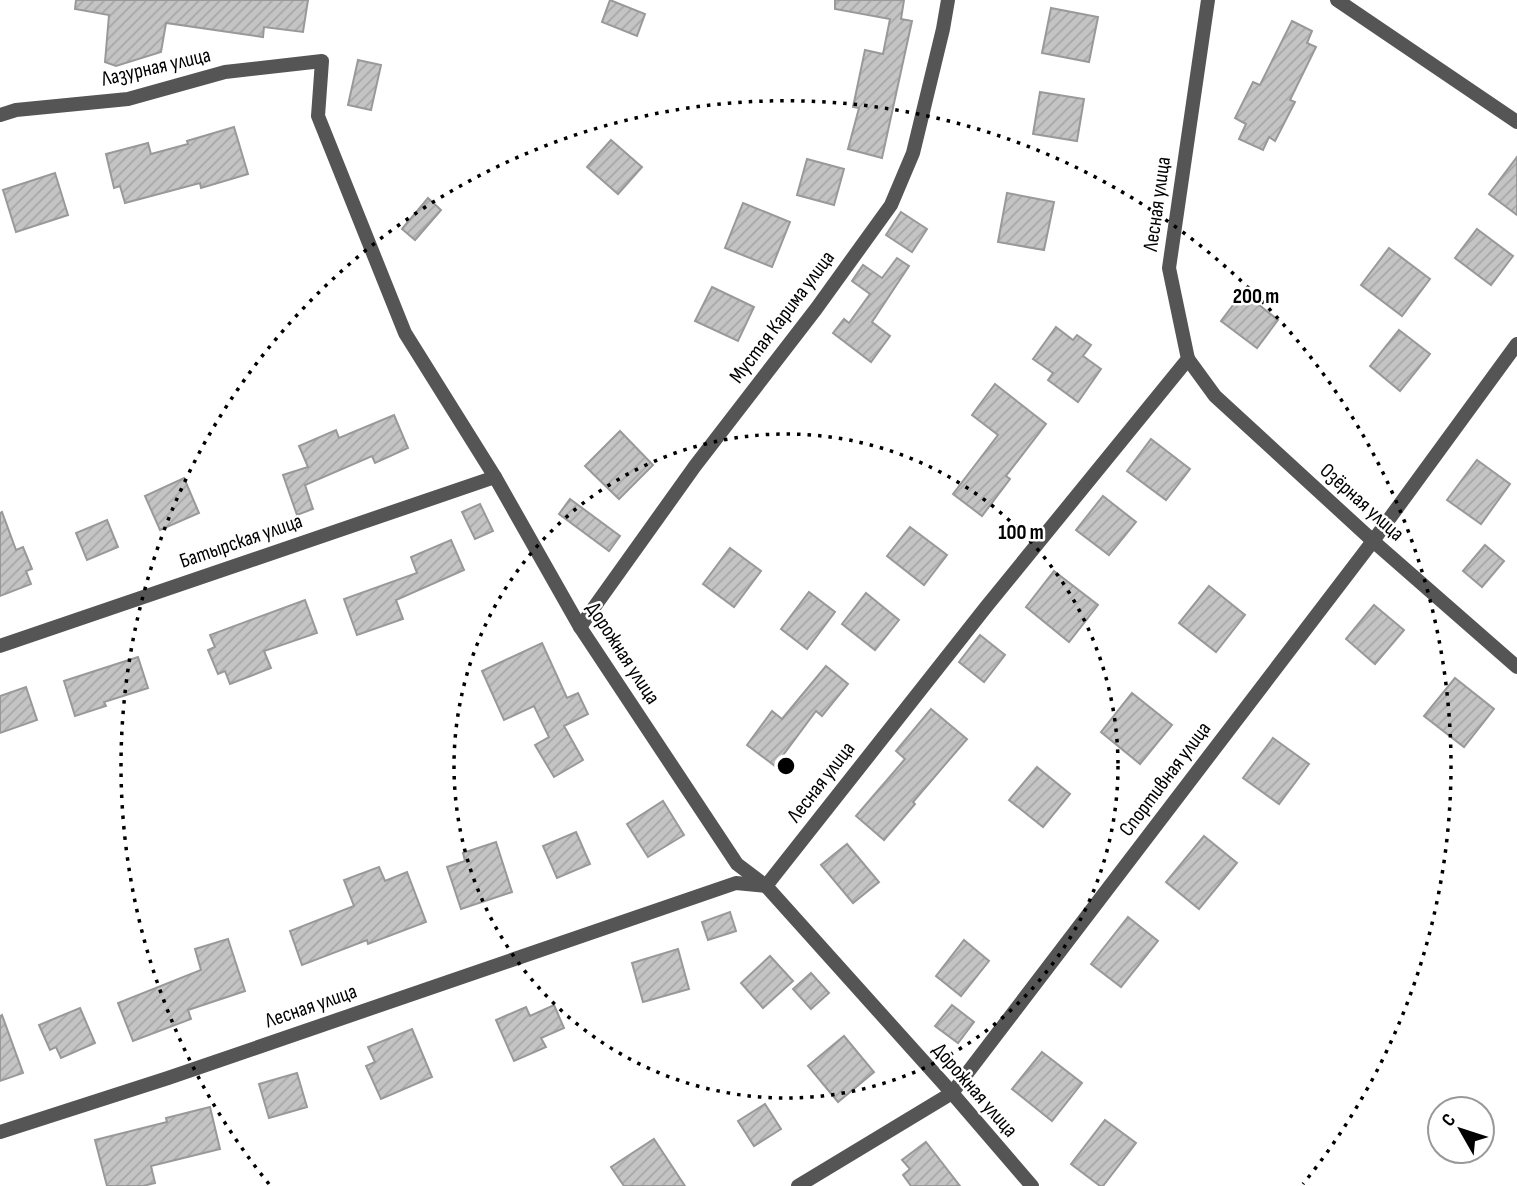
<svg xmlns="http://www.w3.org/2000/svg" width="1517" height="1186" font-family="'Sofia Sans Condensed',sans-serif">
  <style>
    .building { fill: url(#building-hatch); stroke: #999; stroke-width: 2 }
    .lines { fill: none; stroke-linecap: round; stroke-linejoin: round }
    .minor { stroke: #555; stroke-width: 14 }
    .ring { fill: none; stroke: #000; stroke-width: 3.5; stroke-dasharray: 3.5 7 }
    .labels { text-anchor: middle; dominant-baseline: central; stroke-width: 5; stroke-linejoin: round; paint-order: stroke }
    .street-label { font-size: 21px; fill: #000; stroke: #fff }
    .centre { fill: #000; stroke: #fff; stroke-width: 3.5 }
    .ring-label { font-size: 21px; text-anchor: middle; font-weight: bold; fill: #000; stroke: #fff; stroke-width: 5; stroke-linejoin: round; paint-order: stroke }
  </style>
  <defs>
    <pattern id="building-hatch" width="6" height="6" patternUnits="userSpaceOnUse" patternTransform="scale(1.75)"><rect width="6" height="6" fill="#c4c4c4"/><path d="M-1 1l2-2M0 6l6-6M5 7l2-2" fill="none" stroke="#a7a7a7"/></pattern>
  </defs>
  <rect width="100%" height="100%" fill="#fff"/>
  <!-- building -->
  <g class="building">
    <path d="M76,0H308L303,32L264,27L263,37L166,23L161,52L116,66L105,62L109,15L75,9Z"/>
    <path d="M610,0L645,14L637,36L602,22Z"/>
    <path d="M835,0H904L901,19L912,21L882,158L848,149L859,108L853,107L865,50L883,54L890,19L835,9Z"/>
    <path d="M1051,8L1098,17L1089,62L1042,53Z"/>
    <path d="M1292,21L1312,31L1307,43L1316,47L1290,100L1295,102L1275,141L1269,137L1263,150L1239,139L1246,124L1235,118L1253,82L1260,85Z"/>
    <path d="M358,60L381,65L371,110L348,105Z"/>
    <path d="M1040,92L1084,99L1077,141L1033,134Z"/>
    <path d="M234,127L248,174L201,188L200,183L125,203L120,186L114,188L106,154L148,143L151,154L188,144L187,141Z"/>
    <path d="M611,140L642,167L618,194L587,167Z"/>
    <path d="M1517,157V215L1489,194Z"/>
    <path d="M807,159L844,169L834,205L797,195Z"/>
    <path d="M55,173L68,215L16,232L3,190Z"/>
    <path d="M1007,193L1054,202L1044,250L998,242Z"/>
    <path d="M428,198L441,210L415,240L402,229Z"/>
    <path d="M743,203L790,222L772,267L725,248Z"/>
    <path d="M901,212L927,229L912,252L886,235Z"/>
    <path d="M1477,229L1513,256L1491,285L1455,258Z"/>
    <path d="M1389,248L1430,279L1402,316L1361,285Z"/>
    <path d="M897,258L909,266L872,322L890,336L871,362L833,333L844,319L849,323L870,294L852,281L863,265L882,278Z"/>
    <path d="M712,287L754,307L738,341L695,321Z"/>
    <path d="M1243,292L1278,320L1257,348L1221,321Z"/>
    <path d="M1056,327L1073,340L1077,335L1091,345L1083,356L1101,369L1078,402L1048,380L1053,373L1033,359Z"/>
    <path d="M1399,330L1430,354L1400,391L1370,366Z"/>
    <path d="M995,384L1046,424L1006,476L1010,479L982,516L953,494L998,435L972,415Z"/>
    <path d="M394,415L408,448L375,463L372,456L305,485L313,509L297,515L283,475L308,467L299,446L336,430L339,438Z"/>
    <path d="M620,431L653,465L619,499L585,466Z"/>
    <path d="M1151,439L1190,469L1166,500L1127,471Z"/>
    <path d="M1477,460L1510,484L1481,524L1447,500Z"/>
    <path d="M184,478L199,513L160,530L145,496Z"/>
    <path d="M1103,496L1136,522L1109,555L1076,530Z"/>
    <path d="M570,499L620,536L609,551L559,514Z"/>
    <path d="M480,504L493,531L475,539L462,512Z"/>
    <path d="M2,512L16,550L23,547L32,569L26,571L31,584L0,596V513Z"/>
    <path d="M107,520L118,547L87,560L76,533Z"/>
    <path d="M910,527L947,555L924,585L887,556Z"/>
    <path d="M451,540L464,570L396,600L403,619L357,635L344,599L417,573L411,557Z"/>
    <path d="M1485,545L1504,561L1482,587L1463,571Z"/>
    <path d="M730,548L761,571L734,607L703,584Z"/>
    <path d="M1054,571L1098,605L1069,642L1026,607Z"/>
    <path d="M1209,586L1245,615L1216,652L1179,623Z"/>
    <path d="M809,592L835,612L807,649L781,629Z"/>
    <path d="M866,593L899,620L875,650L842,624Z"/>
    <path d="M305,600L317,633L264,651L271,668L230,684L225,671L218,674L208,650L215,647L210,635Z"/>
    <path d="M1374,605L1404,630L1375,664L1346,639Z"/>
    <path d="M980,635L1005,655L984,682L959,662Z"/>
    <path d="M542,643L567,698L578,693L588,714L564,726L583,760L554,777L535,745L549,737L534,706L504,720L482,671Z"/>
    <path d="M138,657L148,688L104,702L106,706L75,716L64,681Z"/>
    <path d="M826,666L848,684L822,716L816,711L775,766L747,745L772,711L782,719Z"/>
    <path d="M1455,678L1494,709L1464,747L1424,716Z"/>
    <path d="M26,687L37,720L0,733V696Z"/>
    <path d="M1132,693L1172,725L1140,764L1101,732Z"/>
    <path d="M931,709L967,739L913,802L915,804L884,840L856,816L905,759L896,751Z"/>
    <path d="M1273,738L1309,764L1279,804L1243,778Z"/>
    <path d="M1037,767L1070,794L1043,827L1009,800Z"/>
    <path d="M663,801L684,835L648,857L627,824Z"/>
    <path d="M576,832L590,864L557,878L543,846Z"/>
    <path d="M1204,836L1237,863L1199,909L1166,882Z"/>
    <path d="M496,842L512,892L461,909L447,867L465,861L463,853Z"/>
    <path d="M847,844L879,882L853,903L821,865Z"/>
    <path d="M379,867L385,881L407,872L426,922L368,944L367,940L302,965L290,931L354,906L344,880Z"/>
    <path d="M730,912L736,931L708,940L702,922Z"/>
    <path d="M1128,917L1158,941L1121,987L1091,964Z"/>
    <path d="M228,939L245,991L188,1010L191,1019L133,1041L118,1003L201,970L195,949Z"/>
    <path d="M964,940L989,961L961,996L936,976Z"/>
    <path d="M678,949L689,989L643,1002L632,963Z"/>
    <path d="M770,956L793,981L763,1008L741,983Z"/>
    <path d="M811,973L829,993L811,1009L793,989Z"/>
    <path d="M554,1005L564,1028L541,1038L546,1047L514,1061L496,1020L526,1007L530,1016Z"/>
    <path d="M952,1005L974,1022L958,1043L935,1026Z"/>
    <path d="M80,1008L95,1043L61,1058L56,1047L50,1050L39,1025Z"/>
    <path d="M2,1015L23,1073L0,1081V1016Z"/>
    <path d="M412,1029L432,1077L381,1099L366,1066L375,1062L368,1047Z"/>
    <path d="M844,1036L874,1072L838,1102L808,1066Z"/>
    <path d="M1042,1052L1082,1083L1052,1121L1012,1089Z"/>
    <path d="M297,1073L307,1107L269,1118L259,1084Z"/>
    <path d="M765,1104L781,1129L754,1146L738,1121Z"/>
    <path d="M210,1107L220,1149L151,1166L155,1183L143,1186H107L95,1140L167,1122L166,1118Z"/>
    <path d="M1105,1120L1136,1143L1103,1186H1100L1071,1164Z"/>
    <path d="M654,1139L685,1186H624L611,1167Z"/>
    <path d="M926,1142L960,1186H911L903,1175L910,1169L902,1160Z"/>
  </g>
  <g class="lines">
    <!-- minor -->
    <g class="minor">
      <path d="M1337,0L1517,122"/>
      <path d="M0,115L16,110L128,99L225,72L322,61L318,116L405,333L495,477L580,627L737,864L766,886L952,1093L1032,1186"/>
      <path d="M1188,359L1215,396L1373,541L1517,667"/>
      <path d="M580,627L695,466L816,309L891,205L913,153L943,29L948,0"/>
      <path d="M0,646L495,477"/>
      <path d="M0,1132L168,1078L736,883L766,886L986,607L1188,359L1169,268L1208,0"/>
      <path d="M798,1186L952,1093L1373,541L1517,344"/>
    </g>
  </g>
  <!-- distance rings -->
  <g class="ring">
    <circle cx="786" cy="766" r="332"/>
    <path d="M269 1184A665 665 0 1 1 1303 1184"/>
  </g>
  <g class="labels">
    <!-- street labels -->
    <g class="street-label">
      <text transform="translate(156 67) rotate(-13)">Лазурная улица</text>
      <text transform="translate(1157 204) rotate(-82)">Лесная улица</text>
      <text transform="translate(782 317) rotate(-53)">Мустая Карима улица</text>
      <text transform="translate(1362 502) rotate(42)">Озёрная улица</text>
      <text transform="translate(241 541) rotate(-19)">Батырская улица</text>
      <text transform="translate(623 653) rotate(57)">Дорожная улица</text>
      <text transform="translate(1165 779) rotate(-53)">Спортивная улица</text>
      <text transform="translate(821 782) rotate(-52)">Лесная улица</text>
      <text transform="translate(311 1006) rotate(-19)">Лесная улица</text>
      <text transform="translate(975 1090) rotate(49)">Дорожная улица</text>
    </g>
  </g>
  <circle cx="786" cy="766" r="10" class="centre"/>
  <g class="ring-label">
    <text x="1256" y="303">200 m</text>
    <text x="1021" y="539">100 m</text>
  </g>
  <!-- north arrow -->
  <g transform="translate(1461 1130) rotate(309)"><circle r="33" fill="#ffffff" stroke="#999999" stroke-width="2"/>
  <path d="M0-5L12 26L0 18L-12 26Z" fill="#000000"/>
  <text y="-10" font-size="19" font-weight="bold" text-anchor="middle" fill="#000000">С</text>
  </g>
</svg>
